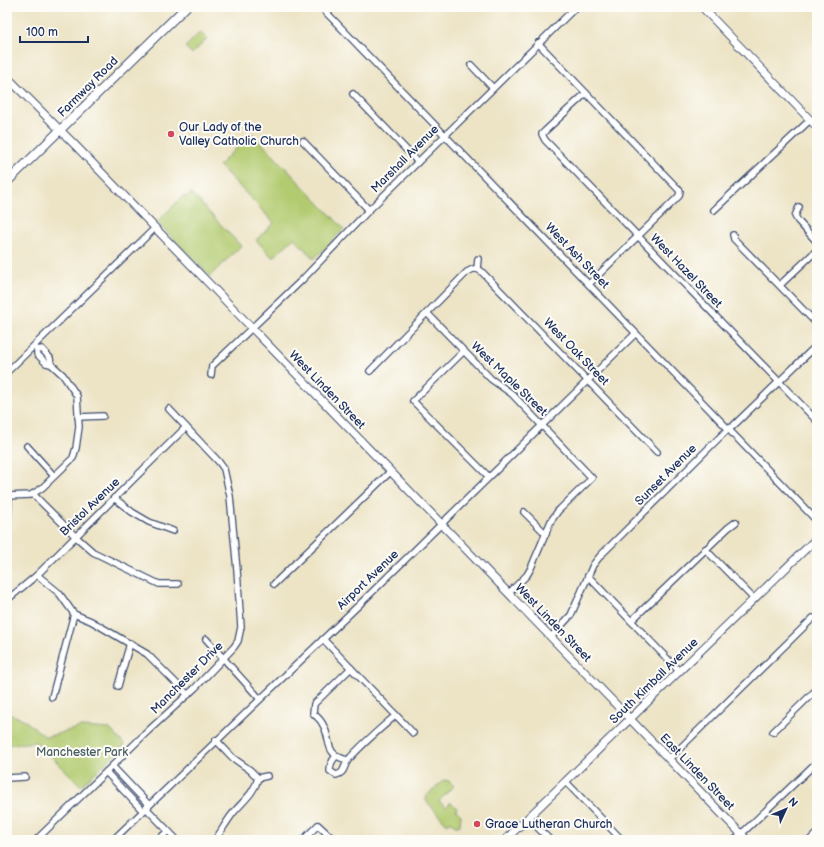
<svg xmlns="http://www.w3.org/2000/svg" width="824" height="847" font-family="'Balsamiq Sans',sans-serif">
  <style>
    .green { fill: #b2cb70; stroke: #667d67 }
    .lines { fill: none; stroke-linecap: round; stroke-linejoin: round }
    .minor-casing { stroke: #3a4a6e; stroke-width: 8 }
    .tertiary-casing { stroke: #3a4a6e; stroke-width: 9 }
    .secondary-casing { stroke: #3a4a6e; stroke-width: 10 }
    .minor { stroke: #fff; stroke-width: 5.5 }
    .tertiary { stroke: #fff; stroke-width: 7 }
    .secondary { stroke: #fff; stroke-width: 8 }
    .poi-dot { fill: #d1495b; stroke: #fdfcf7; stroke-width: 1.5 }
    .labels { text-anchor: middle; dominant-baseline: central; stroke-width: 4; stroke-linejoin: round; paint-order: stroke }
    .street-label { font-size: 12px; fill: #1b2f5e; stroke: #fdfcf7 }
    .poi-label { font-size: 12px; fill: #1b2f5e; stroke: #fdfcf7; text-anchor: start }
    .park-label { font-size: 12px; fill: #485e63; stroke: #fdfcf7 }
  </style>
  <rect width="100%" height="100%" fill="#fdfcf7"/>
  <filter id="ink" filterUnits="userSpaceOnUse"><feTurbulence type="fractalNoise" baseFrequency=".025" numOctaves="2"/><feDisplacementMap in="SourceGraphic" scale="8" xChannelSelector="R" yChannelSelector="G"/><feConvolveMatrix kernelMatrix="1 2 1 2 8 2 1 2 1" color-interpolation-filters="sRGB"/></filter>
  <filter id="wash" filterUnits="userSpaceOnUse"><feTurbulence type="fractalNoise" baseFrequency=".012" numOctaves="4" result="noise"/><feDisplacementMap in="SourceGraphic" scale="16" xChannelSelector="R" yChannelSelector="G"/><feGaussianBlur stdDeviation="0.9" result="paint"/><feColorMatrix in="noise" values="0 0 0 0 0 0 0 0 0 0 0 0 0 0 0 0 0 1.4 0 .05"/><feComposite in="paint" operator="in"/></filter>
  <g filter="url(#wash)">
    <rect width="100%" height="100%" fill="#ede4c6"/>
    <!-- green -->
    <g class="green">
      <path d="M200,32L207,39L192,54L185,47Z"/>
      <path d="M252,133L344,229L314,259L294,238L273,258L256,240L274,223L219,165Z"/>
      <path d="M191,193L241,246L210,276L157,222L184,195L186,198Z"/>
      <path d="M7,713L23,719L46,737L81,727L110,729L125,745L81,786L51,756L35,742L7,745Z"/>
      <path d="M444,780L449,781L454,786L439,801L446,807L451,802L457,808L456,810L461,815L460,825L458,826H455L450,821L447,824L426,801V796Z"/>
    </g>
  </g>
  <g filter="url(#ink)">
    <g class="lines">
      <!-- minor casing -->
      <g class="minor-casing">
        <g id="minor">
          <path d="M321,7L817,521"/>
          <path d="M538,43L680,191L679,196L673,202L589,284"/>
          <path d="M471,65L493,88"/>
          <path d="M586,93L545,131L542,134L545,140L817,421"/>
          <path d="M353,94L418,162"/>
          <path d="M303,141L369,210"/>
          <path d="M799,207L795,216L798,221L817,242"/>
          <path d="M714,210L810,120"/>
          <path d="M733,235L734,239L817,324"/>
          <path d="M477,269L481,271L657,452"/>
          <path d="M477,269L478,259"/>
          <path d="M780,285L817,250"/>
          <path d="M427,313L491,379L512,394L592,478L558,511L551,521L531,568L527,575L509,593"/>
          <path d="M34,346L37,350V354L46,363L51,364L50,358L42,349L37,350"/>
          <path d="M464,351L413,401L489,477"/>
          <path d="M370,371L467,272L473,269H477"/>
          <path d="M7,372L155,228"/>
          <path d="M211,375L212,366L302,280L369,210L576,7"/>
          <path d="M78,417L103,416"/>
          <path d="M27,446L54,476"/>
          <path d="M33,494L75,536L93,552L159,584H178"/>
          <path d="M7,496L31,495L42,488L73,458L76,448L79,427L77,396L63,375L51,364"/>
          <path d="M114,498L132,512L149,522L173,531"/>
          <path d="M524,512L546,534"/>
          <path d="M8,522L9,496"/>
          <path d="M705,549L754,599"/>
          <path d="M37,575L59,593L74,614L91,621L147,654L188,695"/>
          <path d="M588,576L679,671"/>
          <path d="M274,584L390,472"/>
          <path d="M7,600L37,575L186,427"/>
          <path d="M631,621L728,528L736,522"/>
          <path d="M551,637L571,615L593,565L601,555L725,432L733,426L817,345"/>
          <path d="M206,639L260,699"/>
          <path d="M323,639L413,733"/>
          <path d="M118,686L130,643"/>
          <path d="M52,697L74,614"/>
          <path d="M773,732L817,689"/>
          <path d="M336,756C332,761 330,764 330,771L336,775C346,773 343,765 349,759C363,743 380,729 396,715"/>
          <path d="M669,759L813,618H817"/>
          <path d="M347,760C322,753 333,740 322,723C320,719 316,716 313,713L314,704L351,668"/>
          <path d="M112,766L149,805"/>
          <path d="M106,772L143,811"/>
          <path d="M7,778L25,777"/>
          <path d="M258,778L267,776"/>
          <path d="M566,782L622,840"/>
          <path d="M146,808L177,840"/>
          <path d="M528,818L550,840"/>
          <path d="M36,840L148,731L195,688L234,647L238,641L241,627L237,570L230,496L224,469L219,462L169,409"/>
          <path d="M113,840L361,603L635,334"/>
          <path d="M158,840L168,831"/>
          <path d="M215,840C221,832 225,824 231,816C240,803 254,795 258,778L250,770L233,758L216,740"/>
          <path d="M303,840L318,825L334,840"/>
          <path d="M735,840L817,762"/>
          <path d="M810,840L817,833"/>
        </g>
      </g>
      <!-- tertiary casing -->
      <g class="tertiary-casing">
        <g id="tertiary">
          <path d="M702,7L817,127"/>
          <path d="M7,77L75,145L747,840"/>
          <path d="M505,840L817,538"/>
        </g>
      </g>
      <!-- secondary casing -->
      <g class="secondary-casing">
        <path id="secondary" d="M7,182L186,7"/>
      </g>
      <!-- minor -->
      <use href="#minor" class="minor"/>
      <!-- tertiary -->
      <use href="#tertiary" class="tertiary"/>
      <!-- secondary -->
      <use href="#secondary" class="secondary"/>
    </g>
  </g>
  <!-- markers -->
  <g class="poi-dot">
    <circle cx="171" cy="134" r="4"/>
    <circle cx="477" cy="824" r="4"/>
  </g>
  <g class="labels">
    <!-- street labels -->
    <g class="street-label">
      <text transform="translate(88 87) rotate(-45)">Farmway Road</text>
      <text transform="translate(405 159) rotate(-45)">Marshall Avenue</text>
      <text transform="translate(577 256) rotate(46)">West Ash Street</text>
      <text transform="translate(686 271) rotate(46)">West Hazel Street</text>
      <text transform="translate(576 352) rotate(46)">West Oak Street</text>
      <text transform="translate(509 379) rotate(44)">West Maple Street</text>
      <text transform="translate(327 390) rotate(46)">West Linden Street</text>
      <text transform="translate(666 475) rotate(-45)">Sunset Avenue</text>
      <text transform="translate(90 507) rotate(-44)">Bristol Avenue</text>
      <text transform="translate(368 580) rotate(-44)">Airport Avenue</text>
      <text transform="translate(553 623) rotate(46)">West Linden Street</text>
      <text transform="translate(187 678) rotate(-45)">Manchester Drive</text>
      <text transform="translate(654 681) rotate(-44)">South Kimball Avenue</text>
      <text transform="translate(697 772) rotate(46)">East Linden Street</text>
    </g>
    <!-- poi labels -->
    <g class="poi-label">
      <text x="179" y="127">Our Lady of the<tspan x="179" dy="14">Valley Catholic Church</tspan></text>
      <text x="485" y="824">Grace Lutheran Church</text>
    </g>
    <!-- park labels -->
    <g class="park-label">
      <text x="82" y="752">Manchester Park</text>
    </g>
  </g>
  <!-- margin -->
  <rect width="824" height="847" fill="none" stroke="#fdfcf7" stroke-width="24"/>
  <!-- north arrow -->
  <g transform="translate(786 809) rotate(46)" stroke="#fdfcf7" stroke-width="3" paint-order="stroke">
  <path d="M0-3L7 15L0 10L-7 15Z" fill="#1b2f5e"/>
  <text y="-6" font-size="11" font-weight="bold" text-anchor="middle" fill="#1b2f5e">N</text>
  </g>
  <!-- scale -->
  <path d="M20 36v6h68v-6" fill="none" stroke="#1b2f5e" stroke-width="2"/>
  <text x="26" y="36" font-size="12" fill="#1b2f5e" stroke="#fdfcf7" stroke-width="3" paint-order="stroke">100 m</text>
</svg>
